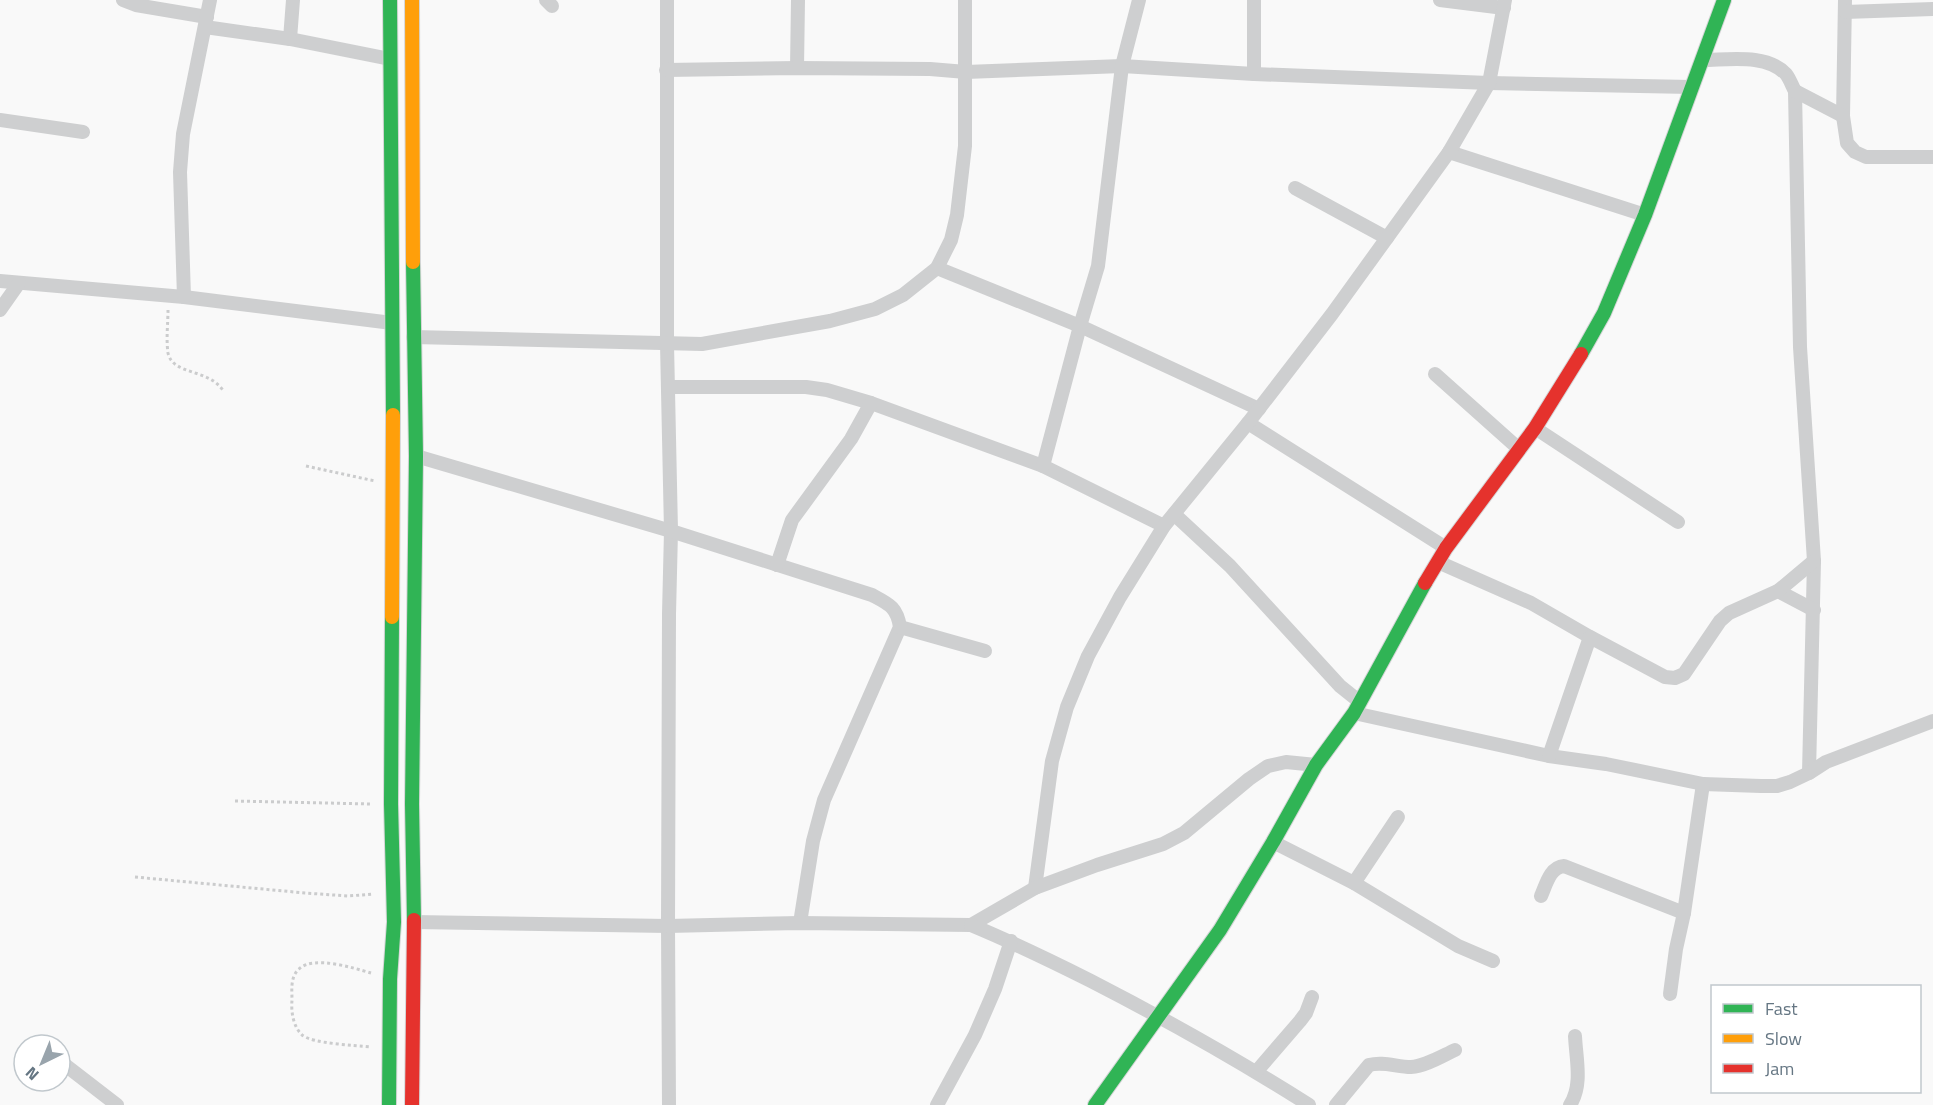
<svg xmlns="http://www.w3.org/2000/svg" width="1933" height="1105" viewBox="0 0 1933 1105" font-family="'Titillium Web',sans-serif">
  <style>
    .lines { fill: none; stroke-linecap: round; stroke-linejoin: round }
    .fast-casing { stroke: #d5d6d7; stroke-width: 16 }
    .slow-casing { stroke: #d5d6d7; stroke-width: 16 }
    .jam-casing { stroke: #d5d6d7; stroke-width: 16 }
    .path { stroke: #cbcccd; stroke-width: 3; stroke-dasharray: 3 3; stroke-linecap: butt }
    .street { stroke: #cecfd0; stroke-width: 14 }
    .fast { stroke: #30b455; stroke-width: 14 }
    .slow { stroke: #ff9f0a; stroke-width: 14 }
    .jam { stroke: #e5322d; stroke-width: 14 }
  </style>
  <rect width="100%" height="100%" fill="#f9f9f9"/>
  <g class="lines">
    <g class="fast-casing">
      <g id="fast">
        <polyline points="390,0 393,415"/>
        <polyline points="413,262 416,456 412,804 414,920"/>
        <polyline points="1581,354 1604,313 1645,215 1724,0"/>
        <polyline points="389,1105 390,979 394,922 391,804 392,617"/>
        <polyline points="1095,1105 1220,930 1273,842 1316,765 1354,713 1425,583"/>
      </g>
    </g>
    <g class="slow-casing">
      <g id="slow">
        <polyline points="412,0 413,262"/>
        <polyline points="392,617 393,415"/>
      </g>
    </g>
    <g class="jam-casing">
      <g id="jam">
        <polyline points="1425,583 1446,548 1535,428 1581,354"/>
        <polyline points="412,1105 414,920"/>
      </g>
    </g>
    <g class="path">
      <path d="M168 310C168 323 166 339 168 353 173 376 210 368 224 392"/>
      <polyline points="306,466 375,481"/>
      <polyline points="235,801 371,804"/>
      <polyline points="135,877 305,893 348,896 374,894"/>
      <path d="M371 973C354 968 313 955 299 969 290 977 292 990 292 1000 291 1012 293 1026 302 1035 313 1044 355 1045 371 1047"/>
    </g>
    <g class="street">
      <polyline points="123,0 136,5 207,17"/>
      <polyline points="293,0 290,39 390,59"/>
      <polyline points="546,0 552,6"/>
      <polyline points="667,0 667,344 671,531 669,614 668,926 669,1105"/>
      <polyline points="1440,0 1504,8"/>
      <polyline points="1845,0 1843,116 1847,143 1855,152 1866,157 1933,157"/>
      <polyline points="1845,12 1933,9"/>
      <polyline points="205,27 290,39"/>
      <path d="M1702 60C1728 60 1766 53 1786 74 1790 79 1792 86 1795 91L1800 347 1814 561 1809 773"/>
      <polyline points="797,68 798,0"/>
      <polyline points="666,70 797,68 930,69 966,72 1122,66 1254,74 1489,83 1691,87"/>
      <polyline points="1254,74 1254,0"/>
      <polyline points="1795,91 1843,116"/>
      <polyline points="0,120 83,132"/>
      <polyline points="1449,152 1645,215"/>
      <polyline points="1295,188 1387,238"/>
      <polyline points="937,268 1080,326 1259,409"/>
      <polyline points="0,281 184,297 392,323"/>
      <polyline points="184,297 180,172 183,134 210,0"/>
      <polyline points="0,310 19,283"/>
      <polyline points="413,337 702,344 830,321 875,309 903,295 937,268 951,240 957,215 965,146 965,0"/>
      <polyline points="1435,374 1519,449"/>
      <polyline points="668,387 806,387 827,390 871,403 1043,466 1164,526"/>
      <polyline points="1248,423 1446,548"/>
      <polyline points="1535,428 1678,522"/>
      <path d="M416 456 671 531 872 595C889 604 897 607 900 627L824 800 813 841 800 923"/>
      <polyline points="1043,466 1080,326 1098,266 1122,66 1139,0"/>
      <polyline points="1174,514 1230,566 1340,686 1360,702"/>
      <polyline points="1438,562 1531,603 1590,637"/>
      <polyline points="777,565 792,520 851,439 871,403"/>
      <polyline points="1778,591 1814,610"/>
      <polyline points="900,627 985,651"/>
      <polyline points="1354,713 1549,756 1606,764 1703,784 1761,786 1777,786 1790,782 1809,773 1826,762 1933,721"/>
      <polyline points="1549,756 1590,637 1665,677 1675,678 1684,674 1720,621 1729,613 1778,591 1814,561"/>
      <polyline points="1273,842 1354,883 1458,946 1493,961"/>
      <polyline points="1354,883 1398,817"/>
      <polyline points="1035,888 1052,761 1067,707 1088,656 1120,597 1164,526 1248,423 1332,314 1449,152 1489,83 1505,0"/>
      <path d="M1541 896C1546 885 1550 867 1564 866L1684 913"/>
      <polyline points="413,922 668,926 800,923 971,925 1035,888 1097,865 1163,844 1184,833 1249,779 1268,766 1286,762 1316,765"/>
      <path d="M971 925C1012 942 1051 961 1091 981 1165 1019 1238 1060 1309 1105"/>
      <polyline points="1670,994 1676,949 1684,913 1703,784"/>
      <polyline points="60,1061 117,1105"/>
      <polyline points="1256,1072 1300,1021 1306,1013 1312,997"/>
      <polyline points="937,1105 975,1035 995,989 1011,941"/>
      <path d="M1336 1105 1369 1065C1383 1061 1397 1067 1411 1067 1426 1066 1442 1056 1455 1050"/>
      <path d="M1570 1105C1583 1085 1576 1059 1575 1036"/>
    </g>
    <use href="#fast" class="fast"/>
    <use href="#slow" class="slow"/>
    <use href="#jam" class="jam"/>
  </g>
  <rect x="1711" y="985" width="210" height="108" fill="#ffffff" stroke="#c1c8cd" stroke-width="1.5"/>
  <rect x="1723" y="1004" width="30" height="9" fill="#30b455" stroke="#c1c8cd" stroke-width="1.5"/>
  <text x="1765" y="1015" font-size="18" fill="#657683">Fast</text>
  <rect x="1723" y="1034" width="30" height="9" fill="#ff9f0a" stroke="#c1c8cd" stroke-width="1.5"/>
  <text x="1765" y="1045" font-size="18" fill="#657683">Slow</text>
  <rect x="1723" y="1064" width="30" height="9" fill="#e5322d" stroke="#c1c8cd" stroke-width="1.5"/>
  <text x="1765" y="1075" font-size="18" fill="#657683">Jam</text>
  <g transform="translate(42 1063) rotate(223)"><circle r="28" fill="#ffffff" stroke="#c1c8cd" stroke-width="1.5"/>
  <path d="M0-4.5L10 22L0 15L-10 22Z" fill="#99a4ac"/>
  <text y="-9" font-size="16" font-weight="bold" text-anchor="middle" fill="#657683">N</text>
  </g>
</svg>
